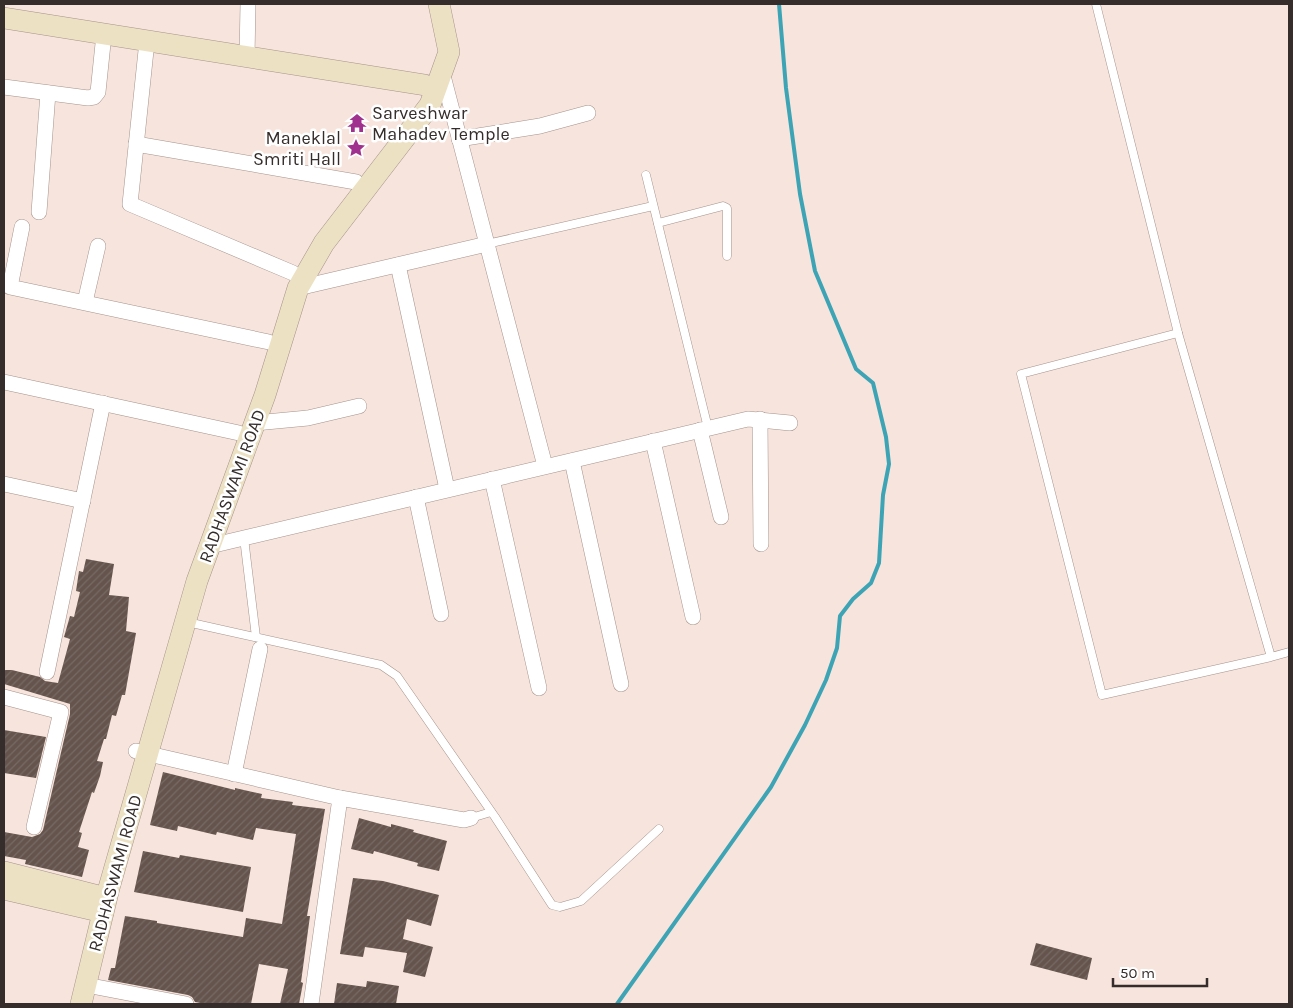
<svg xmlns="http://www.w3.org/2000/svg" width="1293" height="1008" viewBox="0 0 1293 1008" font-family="Karla,sans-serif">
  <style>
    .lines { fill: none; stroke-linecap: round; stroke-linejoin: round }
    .stream { stroke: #3ca4b5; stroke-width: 4 }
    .building { fill: url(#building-hatch) }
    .lane-casing { stroke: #a5938c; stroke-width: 9 }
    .street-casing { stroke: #a5938c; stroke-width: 16 }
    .secondary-casing { stroke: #a5938c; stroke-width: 22 }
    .lane { stroke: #fff; stroke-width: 8 }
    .street { stroke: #fff; stroke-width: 15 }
    .secondary { stroke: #ece1c3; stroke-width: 21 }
    .labels { text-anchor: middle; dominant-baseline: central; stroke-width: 5; stroke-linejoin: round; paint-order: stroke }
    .poi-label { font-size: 18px; fill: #352d2b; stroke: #fff; text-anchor: start }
    .street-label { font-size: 18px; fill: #352d2b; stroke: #fff }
  </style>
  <defs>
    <pattern id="building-hatch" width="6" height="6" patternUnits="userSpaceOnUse" patternTransform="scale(1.25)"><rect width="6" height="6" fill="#64544d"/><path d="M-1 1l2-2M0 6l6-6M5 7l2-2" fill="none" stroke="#776a64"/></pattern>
  </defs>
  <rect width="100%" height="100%" fill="#f7e4dc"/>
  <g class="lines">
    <polyline class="stream" points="617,1004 771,787 805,725 826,680 837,648 840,616 853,599 871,583 879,563 883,495 889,464 886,437 873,383 856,369 815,271 800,194 786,88 779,4"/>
  </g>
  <g class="building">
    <polygon points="86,559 114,564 109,595 129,597 126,631 136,633 125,695 122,695 116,716 112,715 106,739 104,739 97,761 103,762 100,776 94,793 92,792 79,832 82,833 78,847 89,850 82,877 25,864 26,860 4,856 4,832 32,837 40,834 43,830 70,714 70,704 4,684 4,670 12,670 40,677 45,681 58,683 70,639 64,637 70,616 74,617 80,592 76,591 79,571 83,572"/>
    <polygon points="4,730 46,737 36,778 4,773"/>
    <polygon points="163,772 235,790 235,788 262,794 261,798 293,802 292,805 325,809 307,916 310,916 301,982 303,983 299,1004 280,1004 288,969 259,964 251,1004 206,1004 195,1002 192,997 188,995 108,980 111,968 115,968 125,916 157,921 157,923 243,937 246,918 282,924 296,834 256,828 253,840 217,832 216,835 178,826 177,831 150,825"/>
    <polygon points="359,818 391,827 391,824 414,830 413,832 447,841 439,871 417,866 418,863 374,851 373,854 351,849"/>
    <polygon points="143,851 179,858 180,855 251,867 243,912 134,892"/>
    <polygon points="353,878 383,881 439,895 431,926 407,919 403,939 433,947 425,977 403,972 407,953 365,947 363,957 340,954"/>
    <polygon points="1036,943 1092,958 1087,980 1030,965"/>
    <polygon points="367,981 399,986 396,1004 334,1004 337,983 366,987"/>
  </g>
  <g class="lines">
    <g class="lane-casing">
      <g id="lane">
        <polyline points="1096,4 1178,333"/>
        <polyline points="646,175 708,428"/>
        <polyline points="658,223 723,206 727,208 727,256"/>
        <polyline points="487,244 653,206"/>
        <polyline points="244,538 256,637"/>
        <polyline points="187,622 381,665 397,676 495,817 552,905 560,907 581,901 659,829"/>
        <polyline points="1271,657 1178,333 1021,374 1102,695 1271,657 1289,652"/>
        <polyline points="471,818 491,812"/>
      </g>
    </g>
    <g class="street-casing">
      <g id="street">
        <polyline points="147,41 130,204 293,273"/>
        <polyline points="247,57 248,4"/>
        <polyline points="442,72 545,466"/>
        <polyline points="4,87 88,98 94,97 98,92 104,34"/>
        <polyline points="459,139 540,126 588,113"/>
        <polyline points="136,144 356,182"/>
        <polyline points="39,212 48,93"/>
        <polyline points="22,227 10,287 269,342"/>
        <polyline points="398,265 447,489"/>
        <polyline points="298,288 487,244"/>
        <polyline points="85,302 98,246"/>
        <polyline points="4,382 239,433"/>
        <polyline points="760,419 761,544"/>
        <polyline points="255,423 308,418 359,406"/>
        <polyline points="700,430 721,517"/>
        <polyline points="653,441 693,617"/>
        <polyline points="572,461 621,684"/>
        <polyline points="492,479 539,688"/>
        <polyline points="4,484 83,501"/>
        <polyline points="416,497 441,614"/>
        <polyline points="210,546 748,419 790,423"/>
        <polyline points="47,672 103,403"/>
        <polyline points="4,697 61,712 34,827"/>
        <polyline points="136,751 340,798 311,1004"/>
        <polyline points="234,774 260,649"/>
        <polyline points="340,798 464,820 471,818"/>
        <polyline points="86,985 186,1004"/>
      </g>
    </g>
    <g class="secondary-casing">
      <g id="secondary">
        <polyline points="4,18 425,85"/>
        <polyline points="4,872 106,898"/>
        <polyline points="4,889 103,912"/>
        <polyline points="81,1004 109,888 197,581 265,395 298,288 324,243 430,105 449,52 439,4"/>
      </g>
    </g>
    <use href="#lane" class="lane"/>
    <use href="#street" class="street"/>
    <use href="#secondary" class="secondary"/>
  </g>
  <defs>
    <g id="temple-bare" transform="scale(1.5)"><path d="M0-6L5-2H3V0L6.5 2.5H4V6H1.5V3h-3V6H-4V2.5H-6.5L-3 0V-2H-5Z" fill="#a0318e" stroke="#fff" stroke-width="2.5" paint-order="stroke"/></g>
    <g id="sight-bare" transform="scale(1.5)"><path d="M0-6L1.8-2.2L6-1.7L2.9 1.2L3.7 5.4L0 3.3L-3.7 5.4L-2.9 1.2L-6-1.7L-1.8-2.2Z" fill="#a0318e" stroke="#fff" stroke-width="2.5" paint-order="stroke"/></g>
  </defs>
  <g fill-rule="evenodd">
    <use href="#temple-bare" x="357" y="123"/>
    <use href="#sight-bare" x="356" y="148"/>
  </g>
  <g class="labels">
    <g class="poi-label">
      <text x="372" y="113">Sarveshwar<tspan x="372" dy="21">Mahadev Temple</tspan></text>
      <text x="341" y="138" text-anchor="end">Maneklal<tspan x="341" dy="21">Smriti Hall</tspan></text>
    </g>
    <g class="street-label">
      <text transform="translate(232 486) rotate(-70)">RADHASWAMI ROAD</text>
      <text transform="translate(115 873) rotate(-75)">RADHASWAMI ROAD</text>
    </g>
  </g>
  <rect width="1293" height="1008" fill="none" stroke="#352d2b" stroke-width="10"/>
  <path d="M1113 978v8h94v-8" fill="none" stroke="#352d2b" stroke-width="2.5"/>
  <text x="1120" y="978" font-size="15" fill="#352d2b" stroke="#ffffff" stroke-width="4" paint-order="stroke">50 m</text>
</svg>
